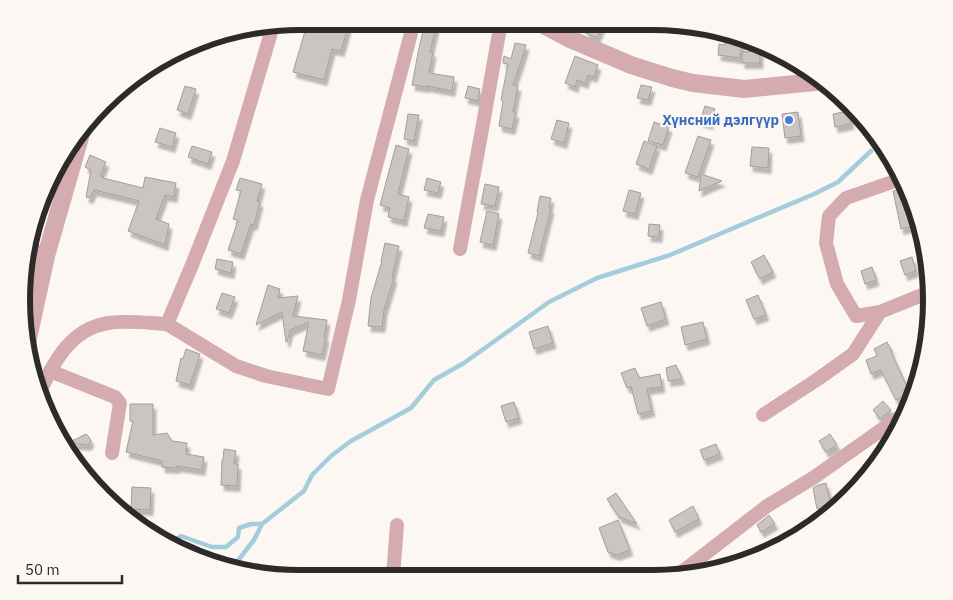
<svg xmlns="http://www.w3.org/2000/svg" width="953" height="600" viewBox="0 0 953 600" font-family="'IBM Plex Sans',sans-serif">
  <style>
    .lines { fill: none; stroke-linecap: round; stroke-linejoin: round }
    .stream { stroke: #a3cddb; stroke-width: 4.5 }
    .building { fill: #cac5c2; stroke: #a39e9b; filter: url(#shadow) }
    .minor { stroke: #d4abae; stroke-width: 14 }
    .tertiary { stroke: #d4abae; stroke-width: 18 }
    .shop-dot { fill: #3f7fe0; stroke: #fdf7f4; stroke-width: 2 }
    .labels { text-anchor: middle; dominant-baseline: central; stroke-width: 4.5; stroke-linejoin: round; paint-order: stroke }
    .shop-label { font-size: 14px; font-weight: bold; fill: #366cbe; stroke: #fdf7f4; text-anchor: end }
    .rim { fill: none; stroke: #2d2b29; stroke-width: 6 }
  </style>
  <defs>
    <filter id="shadow"><feDropShadow dx="3" dy="5.5" stdDeviation="1" flood-color="#0004"/></filter>
  </defs>
  <rect width="100%" height="100%" fill="#fdf7f4"/>
  <g class="lines">
    <g class="stream">
      <polyline points="169,544 181,536 212,547 226,547 238,537 239,528 251,524 262,524"/>
      <polyline points="232,568 254,540 262,524 304,491 312,475 331,456 351,441 411,408 434,380 464,363 549,302 597,278 670,255 814,194 838,182 871,151"/>
    </g>
  </g>
  <g class="building">
    <polygon points="308,21 341,22 340,25 348,27 341,51 332,49 324,80 293,72"/>
    <polygon points="425,22 437,22 430,52 433,52 429,73 454,77 452,91 427,86 427,87 412,85 418,53"/>
    <polygon points="590,23 603,23 597,38 585,33"/>
    <polygon points="725,40 742,42 740,58 718,55 719,44 725,45"/>
    <polygon points="515,43 526,45 522,59 513,85 518,86 513,112 516,113 512,129 499,126 503,101 501,100 508,64 503,63 504,56 511,59"/>
    <polygon points="760,51 760,63 742,63 742,52"/>
    <polygon points="575,56 598,65 594,77 588,75 585,83 577,80 575,87 565,83"/>
    <polygon points="641,85 652,87 648,100 637,98"/>
    <polygon points="185,86 196,89 188,114 177,110"/>
    <polygon points="468,86 480,89 478,101 465,98"/>
    <polygon points="705,106 715,109 710,124 700,121"/>
    <polygon points="849,111 851,124 835,127 833,114"/>
    <polygon points="798,112 801,136 785,138 782,114"/>
    <polygon points="408,114 419,115 414,141 404,139"/>
    <polygon points="557,120 569,123 564,143 551,139"/>
    <polygon points="654,122 669,127 663,145 648,141"/>
    <polygon points="160,128 176,133 172,147 155,142"/>
    <polygon points="698,136 711,140 698,177 685,173"/>
    <polygon points="644,141 657,146 649,169 636,164"/>
    <polygon points="396,145 409,149 398,194 409,197 404,221 388,217 390,208 380,205"/>
    <polygon points="192,146 212,152 208,164 188,157"/>
    <polygon points="752,147 769,148 768,168 750,166"/>
    <polygon points="90,155 106,162 100,176 104,177 103,178 143,188 145,177 176,183 174,197 165,195 156,219 169,224 165,245 128,231 139,201 94,190 90,198 86,197 91,170 85,167"/>
    <polygon points="701,174 722,181 699,191"/>
    <polygon points="240,178 262,184 257,201 260,202 254,225 251,224 241,254 228,250 238,220 233,219 241,191 236,190"/>
    <polygon points="427,178 441,182 438,193 424,190"/>
    <polygon points="485,184 499,187 495,206 481,204"/>
    <polygon points="629,190 641,193 635,214 623,211"/>
    <polygon points="897,190 908,211 910,211 913,226 901,229 893,191"/>
    <polygon points="540,196 551,198 549,208 551,208 539,256 528,253 538,213 537,212"/>
    <polygon points="487,211 499,214 493,245 480,242"/>
    <polygon points="428,214 444,217 441,231 424,228"/>
    <polygon points="649,224 660,225 659,237 648,236"/>
    <polygon points="385,243 399,246 392,277 394,278 384,310 382,327 368,326 371,298 382,261 381,261"/>
    <polygon points="764,255 773,272 760,279 751,262"/>
    <polygon points="912,257 916,271 905,275 900,261"/>
    <polygon points="217,259 233,262 231,273 215,269"/>
    <polygon points="872,267 876,280 865,284 861,271"/>
    <polygon points="268,285 280,289 278,298 298,296 293,316 327,320 324,337 326,337 322,355 303,351 309,322 290,330 287,342 286,342 282,312 256,325"/>
    <polygon points="222,293 235,297 229,313 216,309"/>
    <polygon points="758,295 766,315 754,319 746,300"/>
    <polygon points="661,302 666,319 647,326 641,308"/>
    <polygon points="703,322 707,339 685,345 681,327"/>
    <polygon points="548,326 553,343 534,349 529,332"/>
    <polygon points="887,342 892,351 891,352 910,393 896,400 881,370 871,374 866,360 877,356 874,349"/>
    <polygon points="186,349 200,354 190,385 176,381 181,358 183,359"/>
    <polygon points="676,365 682,379 668,381 666,368"/>
    <polygon points="635,368 639,378 660,374 662,387 647,389 652,411 638,414 631,386 627,388 621,373"/>
    <polygon points="883,401 891,410 880,419 873,410"/>
    <polygon points="514,402 519,418 506,422 501,406"/>
    <polygon points="130,404 153,404 153,435 167,433 172,441 187,443 186,454 204,457 202,470 177,466 177,468 162,467 162,461 126,452 133,421 130,421"/>
    <polygon points="86,434 89,437 91,441 88,445 68,443"/>
    <polygon points="830,434 837,445 826,452 819,441"/>
    <polygon points="716,444 720,454 704,460 700,450"/>
    <polygon points="224,449 236,451 234,464 238,464 237,486 221,485 222,460 223,460"/>
    <polygon points="826,483 831,506 817,509 813,488 818,485"/>
    <polygon points="132,487 151,488 150,510 131,509"/>
    <polygon points="616,493 637,524 619,517 607,499"/>
    <polygon points="693,506 699,519 675,532 669,520"/>
    <polygon points="769,515 775,524 761,532 757,525"/>
    <polygon points="618,520 630,550 617,555 608,552 599,528"/>
  </g>
  <g class="lines">
    <g class="minor">
      <polyline points="273,26 233,161 192,265 167,324 236,366 266,376 328,389 349,300 367,200 414,22"/>
      <polyline points="901,179 846,198 829,216 826,243 837,284 856,316 880,312 927,293"/>
      <polyline points="30,248 46,256"/>
      <polyline points="460,249 483,124 501,22"/>
      <polyline points="21,299 36,305"/>
      <polyline points="50,371 115,397 120,403 112,453"/>
      <path d="M40 392C54 361 71 329 108 323 127 320 147 323 167 324"/>
      <polyline points="763,415 818,379 853,354 880,312"/>
      <polyline points="393,577 397,525"/>
      <polyline points="674,578 767,506 813,478 901,416"/>
    </g>
    <g class="tertiary">
      <polyline points="540,23 570,39 631,65 672,78 693,83 744,89 825,81"/>
      <polyline points="27,343 46,256 83,127"/>
    </g>
  </g>
  <circle class="shop-dot" cx="789" cy="120" r="5"/>
  <g class="labels">
    <g class="shop-label">
      <text x="779" y="120">Хүнсний дэлгүүр</text>
    </g>
  </g>
  <path d="M0 0H953V600H0ZM300 30H653A270 270 0 0 1 923 300V300A270 270 0 0 1 653 570H300A270 270 0 0 1 30 300V300A270 270 0 0 1 300 30Z" fill="#fdf7f4" fill-rule="evenodd"/>
  <path class="rim" d="M300 30H653A270 270 0 0 1 923 300V300A270 270 0 0 1 653 570H300A270 270 0 0 1 30 300V300A270 270 0 0 1 300 30Z"/>
  <path d="M18 575v8h104v-8" fill="none" stroke="#2d2b29" stroke-width="2.5"/>
  <text x="25" y="575" font-size="15" fill="#2d2b29" stroke="#fdf7f4" stroke-width="4" paint-order="stroke">50 m</text>
</svg>
